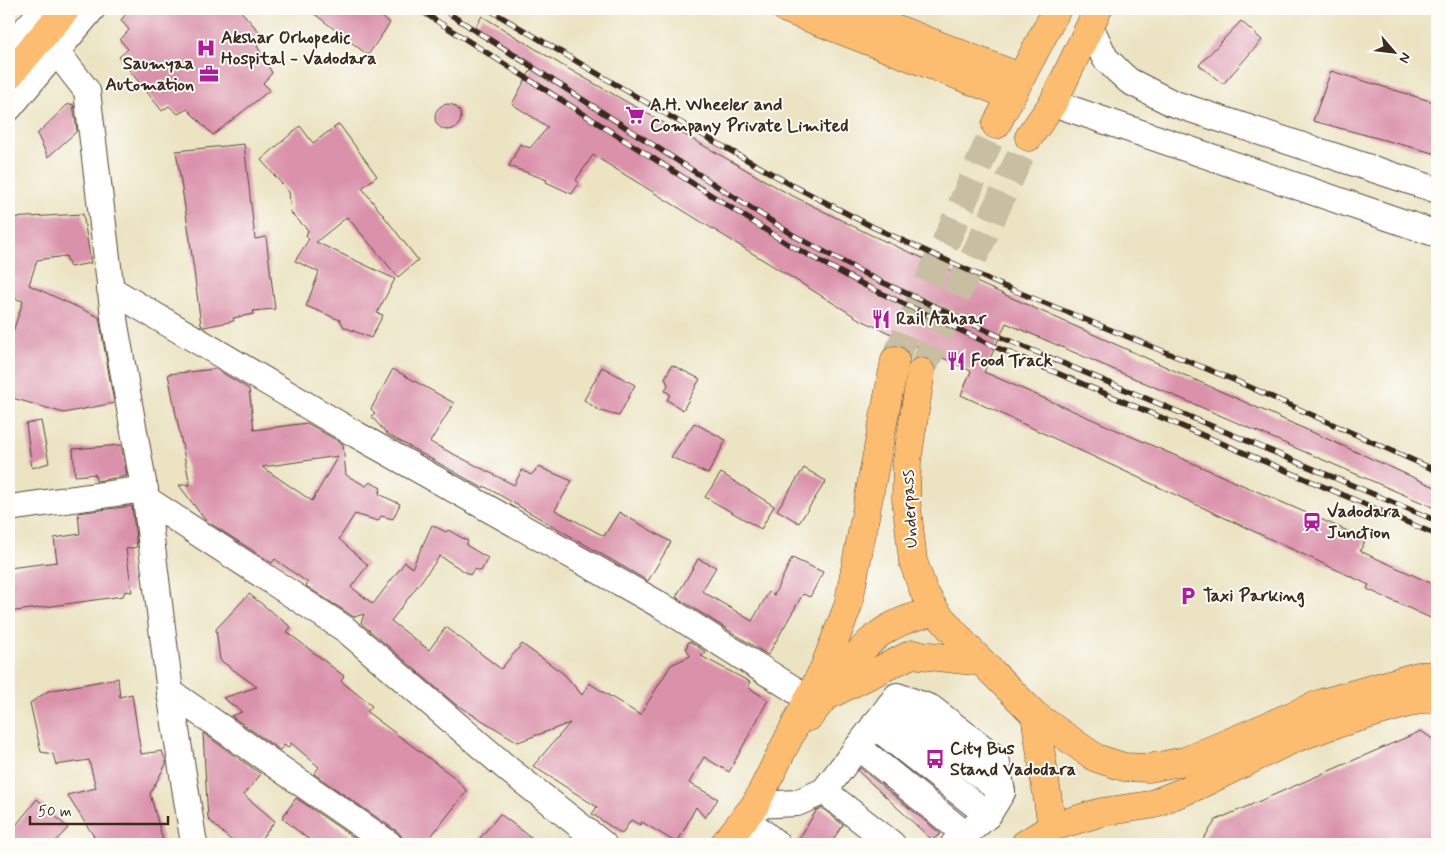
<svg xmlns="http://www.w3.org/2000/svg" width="1446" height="853" viewBox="0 0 1446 853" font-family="Mynerve,sans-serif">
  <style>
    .building { fill: #da92ab; fill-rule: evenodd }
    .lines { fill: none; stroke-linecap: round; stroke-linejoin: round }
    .major-tunnel { stroke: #c8bea1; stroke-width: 28; stroke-dasharray: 28 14; stroke-linecap: butt }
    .minor-casing { stroke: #554637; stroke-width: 28 }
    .major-casing { stroke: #554637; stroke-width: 29 }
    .minor { stroke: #fff; stroke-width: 26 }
    .major { stroke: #fcbd6f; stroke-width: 28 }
    .rail-casing { stroke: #3b2a1e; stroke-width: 5.5 }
    .rail { stroke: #fdfcf7; stroke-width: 4; stroke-dasharray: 11; stroke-linecap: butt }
    .labels { text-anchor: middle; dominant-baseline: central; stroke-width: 4; stroke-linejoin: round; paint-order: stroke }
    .poi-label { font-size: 18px; font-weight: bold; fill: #3b2a1e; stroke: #fdfcf7; text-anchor: start }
    .street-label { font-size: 18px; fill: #3b2a1e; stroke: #fdfcf7 }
  </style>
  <rect width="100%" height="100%" fill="#fdfcf7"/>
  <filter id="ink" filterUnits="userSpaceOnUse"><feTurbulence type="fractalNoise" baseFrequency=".02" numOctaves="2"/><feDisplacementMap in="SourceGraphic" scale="10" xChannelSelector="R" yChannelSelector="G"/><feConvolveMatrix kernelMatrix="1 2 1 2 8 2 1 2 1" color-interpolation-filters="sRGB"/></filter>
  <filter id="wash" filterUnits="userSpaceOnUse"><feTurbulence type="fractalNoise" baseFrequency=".0096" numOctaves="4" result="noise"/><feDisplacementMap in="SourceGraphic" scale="20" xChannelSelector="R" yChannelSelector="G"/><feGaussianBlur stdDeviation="1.12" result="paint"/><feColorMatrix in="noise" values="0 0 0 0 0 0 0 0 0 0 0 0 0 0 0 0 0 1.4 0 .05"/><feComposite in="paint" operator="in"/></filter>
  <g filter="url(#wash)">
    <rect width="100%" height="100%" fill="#ebe3c2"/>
    <g id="blocks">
      <g class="building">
        <polygon points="130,9 239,9 262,35 257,46 272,73 263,83 270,90 213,135 187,109 178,114 169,106 162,111 119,57 128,49 120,40 129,30 121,20"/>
        <polygon points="308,9 371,9 390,23 368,55"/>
        <polygon points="482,16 560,64 787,193 871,235 1437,488 1437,509 1006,323 984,372 1366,539 1360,551 1437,586 1437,621 1367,589 1369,585 961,395 971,371 859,319 593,155 576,180 579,183 572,194 546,182 547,180 509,166 520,144 530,148 548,127 512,104 534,64 475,28"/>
        <polygon points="1241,21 1262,40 1223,84 1199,65"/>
        <polygon points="1331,71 1437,103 1437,154 1313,121"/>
        <circle cx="448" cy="117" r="13"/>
        <polygon points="73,104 77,131 48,157 37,134 67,105"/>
        <polygon points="339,124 377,176 362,188 418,260 398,277 347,217 316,242 395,279 377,313 383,315 371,338 344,327 340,320 306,306 319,272 295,261 309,239 306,236 308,230 291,213 289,192 261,160 300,126 313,143"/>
        <polygon points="244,144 255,239 266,237 275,309 253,311 254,314 233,318 234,321 204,327 201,325 189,233 176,151"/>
        <polygon points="83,214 91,263 70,267 66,256 37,260 29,285 99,317 114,403 64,413 9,397 9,344 23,301 9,297 9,218"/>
        <polygon points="672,365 700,379 683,410 667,400 670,394 665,391 668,385 665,378"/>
        <polygon points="602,367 635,385 619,416 600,411 584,400"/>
        <path d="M216 369 249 389 254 430 307 423 343 444 346 475 366 486 370 482 381 488 379 494 400 504 393 519 381 516 378 521 355 514 339 539 368 565 351 587 373 604 405 562 412 568 432 525 446 532 448 530 468 541 466 545 488 558 481 571 474 569 470 575 440 556 391 621 429 650 446 627 501 669 522 644 564 674 582 695 589 683 640 715 671 665 690 656 686 648 689 641 706 652 701 656 750 682 748 687 768 700 729 772 704 757 689 783 718 799 705 818 696 807 677 843 642 822 640 825 631 820 622 834 592 814 597 807 533 766 570 723 518 742 455 704 361 623 364 614 354 617 306 586 308 583 275 559 272 563 205 520 179 485H190L168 374ZM338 456 312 501 262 467Z"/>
        <polygon points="393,369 454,403 430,442 514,485 522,470 531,475 539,467 572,481 555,510 604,536 619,512 671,542 648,581 484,486 483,488 387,434 371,416 375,413 371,409"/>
        <polygon points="41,421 49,463 32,468 26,424"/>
        <polygon points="694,423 726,440 708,474 671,457"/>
        <polygon points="121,445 127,476 96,481 95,474 75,476 73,449"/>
        <polygon points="804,468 826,481 799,523 777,510"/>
        <polygon points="721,473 774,506 761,529 705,497"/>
        <polygon points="132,506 137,547 126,549 132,592 125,591 123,596 9,612 9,568 57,562 54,538 80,534 78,513"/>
        <polygon points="792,558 823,572 810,597 803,594 768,655 676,597 698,559 716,567 702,591 752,621 769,592 774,595"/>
        <polygon points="249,594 291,627 287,632 344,676 341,681 372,706 367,712 454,777 467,791 425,844 404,844 402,837 398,832 314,774 319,767 291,743 288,748 284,745 280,750 231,716 242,712 223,698 257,687 220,660 216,629"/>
        <polygon points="118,678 120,697 132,694 141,754 162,751 166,761 166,764 150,794 164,844 99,844 67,795 96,788 89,760 56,765 53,754 41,752 30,703 48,691"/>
        <polygon points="1421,731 1437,742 1437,844 1200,844 1216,820"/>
        <polygon points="203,733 261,774 244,795 275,821 257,844 235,844 208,819"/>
        <polygon points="860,768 941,834 932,840 858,771"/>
        <polygon points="296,798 363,844 314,844 282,818"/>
        <polygon points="37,799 68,828 53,844 9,844 9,834"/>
        <polygon points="822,808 843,825 830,844 796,844 816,811"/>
        <polygon points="500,814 540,844 475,844"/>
      </g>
    </g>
  </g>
  <g filter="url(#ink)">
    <use href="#blocks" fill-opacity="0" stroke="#554637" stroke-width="1"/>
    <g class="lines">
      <g class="major-tunnel">
        <polyline points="895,360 996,125"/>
        <polyline points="921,372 1029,137"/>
      </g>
      <g class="minor-casing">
        <g id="minor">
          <polyline points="1090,26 1105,58 1118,71 1129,81 1172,103 1437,190"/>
          <polyline points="9,48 44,9"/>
          <polyline points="56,51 87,91 115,325 146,499 170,692 194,844"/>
          <polyline points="1053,103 1437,234"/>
          <polyline points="9,108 92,9"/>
          <polyline points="110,289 357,435 662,606 809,699"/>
          <polyline points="146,499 345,629 509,770 603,844"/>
          <polyline points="9,508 145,489"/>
          <polyline points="170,692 389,844"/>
          <polyline points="889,706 1002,792"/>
          <polyline points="874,725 988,815"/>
          <polyline points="858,747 966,835"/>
          <polyline points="824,791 892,844"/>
          <polyline points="755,805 797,803 824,791 897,696 931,708 996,758 1002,792 988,815 954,844"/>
          <polyline points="745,818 777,844"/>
        </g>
      </g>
      <g class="major-casing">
        <g id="major">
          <polyline points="786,9 1011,96"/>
          <polyline points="846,9 1020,77"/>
          <polyline points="9,75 66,9"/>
          <polyline points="996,125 1057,9"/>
          <polyline points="1029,137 1053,103 1098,9"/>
          <polyline points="921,372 907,461 906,499 913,561 924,592 936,612 966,646 1035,715 1052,827"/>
          <path d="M828 693C860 649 879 621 936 612"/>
          <polyline points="1035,715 1096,758 1124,767 1149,768 1185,761 1322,703 1418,676 1437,675"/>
          <polyline points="809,717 825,697 912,654 982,662"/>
          <polyline points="724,844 755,805 824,668 848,606 895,360"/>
          <polyline points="1025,844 1052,827 1102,812 1150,805 1197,786 1293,739 1329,726 1422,699 1437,699"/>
        </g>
      </g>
      <use href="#minor" class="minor"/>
      <use href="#major" class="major"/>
      <g class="rail-casing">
        <g id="rail">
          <polyline points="418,9 788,244 866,286 998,348 1437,535"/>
          <polyline points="442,9 793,235 871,277 1003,338 1437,521"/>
          <polyline points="488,9 676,120 790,184 873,227 1003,286 1234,380 1437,471"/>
        </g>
      </g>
      <use href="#rail" class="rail"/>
    </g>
  </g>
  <defs>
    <g id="hospital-bare" transform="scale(1.5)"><path d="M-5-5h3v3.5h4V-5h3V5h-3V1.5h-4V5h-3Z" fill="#b5179e" stroke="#fdfcf7" stroke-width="2.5" paint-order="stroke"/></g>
    <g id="office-bare" transform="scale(1.5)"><path d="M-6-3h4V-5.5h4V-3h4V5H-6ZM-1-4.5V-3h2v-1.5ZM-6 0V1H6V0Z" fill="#b5179e" stroke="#fdfcf7" stroke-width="2.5" paint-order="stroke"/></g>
    <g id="supermarket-bare" transform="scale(1.5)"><path d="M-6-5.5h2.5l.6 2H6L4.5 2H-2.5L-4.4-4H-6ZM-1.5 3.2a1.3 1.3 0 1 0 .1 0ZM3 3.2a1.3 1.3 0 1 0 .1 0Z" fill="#b5179e" stroke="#fdfcf7" stroke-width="2.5" paint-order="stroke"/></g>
    <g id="restaurant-bare" transform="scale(1.5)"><path d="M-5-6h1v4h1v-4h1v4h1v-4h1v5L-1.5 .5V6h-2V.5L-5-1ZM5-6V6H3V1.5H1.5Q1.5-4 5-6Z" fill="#b5179e" stroke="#fdfcf7" stroke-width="2.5" paint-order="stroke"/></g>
    <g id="station-bare" transform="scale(1.5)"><path d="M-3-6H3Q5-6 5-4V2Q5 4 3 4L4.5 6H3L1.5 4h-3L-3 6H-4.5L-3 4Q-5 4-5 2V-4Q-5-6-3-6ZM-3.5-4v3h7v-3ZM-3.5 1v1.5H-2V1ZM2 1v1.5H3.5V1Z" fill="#b5179e" stroke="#fdfcf7" stroke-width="2.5" paint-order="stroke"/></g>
    <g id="parking-bare" transform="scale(1.5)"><path d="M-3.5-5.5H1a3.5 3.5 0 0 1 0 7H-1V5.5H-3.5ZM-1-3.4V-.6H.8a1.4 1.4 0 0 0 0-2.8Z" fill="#b5179e" stroke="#fdfcf7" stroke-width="2.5" paint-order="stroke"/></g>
    <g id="bus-bare" transform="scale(1.5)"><path d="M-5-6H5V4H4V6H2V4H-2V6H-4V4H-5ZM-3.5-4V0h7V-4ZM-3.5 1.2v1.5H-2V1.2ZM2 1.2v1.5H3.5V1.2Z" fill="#b5179e" stroke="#fdfcf7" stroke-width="2.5" paint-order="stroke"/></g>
  </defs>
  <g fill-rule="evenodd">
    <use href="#hospital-bare" x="206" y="48"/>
    <use href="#office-bare" x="209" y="74"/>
    <use href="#supermarket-bare" x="635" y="115"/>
    <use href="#restaurant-bare" x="881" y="319"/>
    <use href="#restaurant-bare" x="956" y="361"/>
    <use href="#station-bare" x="1312" y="522"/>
    <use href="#parking-bare" x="1188" y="596"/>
    <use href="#bus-bare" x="935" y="759"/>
  </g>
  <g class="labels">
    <g class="poi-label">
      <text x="221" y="38">Akshar Orhopedic<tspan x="221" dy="21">Hospital - Vadodara</tspan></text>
      <text x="194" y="64" text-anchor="end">Saumyaa<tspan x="194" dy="21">Automation</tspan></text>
      <text x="650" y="105">A.H. Wheeler and<tspan x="650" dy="21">Company Private Limited</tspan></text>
      <text x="896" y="319">Rail Aahaar</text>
      <text x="971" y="361">Food Track</text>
      <text x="1327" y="512">Vadodara<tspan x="1327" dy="21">Junction</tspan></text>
      <text x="1203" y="596">Taxi Parking</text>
      <text x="950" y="749">City Bus<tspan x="950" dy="21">Stand Vadodara</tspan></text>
    </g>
    <g class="street-label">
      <text transform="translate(910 509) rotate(-93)">Underpass</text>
    </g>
  </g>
  <rect width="1446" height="853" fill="none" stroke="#fdfcf7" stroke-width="30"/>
  <g transform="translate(1394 52) rotate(118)" stroke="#fdfcf7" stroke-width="4" paint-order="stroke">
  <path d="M0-4L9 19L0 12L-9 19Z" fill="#3b2a1e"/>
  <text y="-8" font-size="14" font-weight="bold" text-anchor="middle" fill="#3b2a1e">N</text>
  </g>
  <path d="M30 816v8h138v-8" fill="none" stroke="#3b2a1e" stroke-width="2.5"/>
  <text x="38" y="816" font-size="15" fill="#3b2a1e" stroke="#fdfcf7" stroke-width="4" paint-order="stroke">50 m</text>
</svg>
